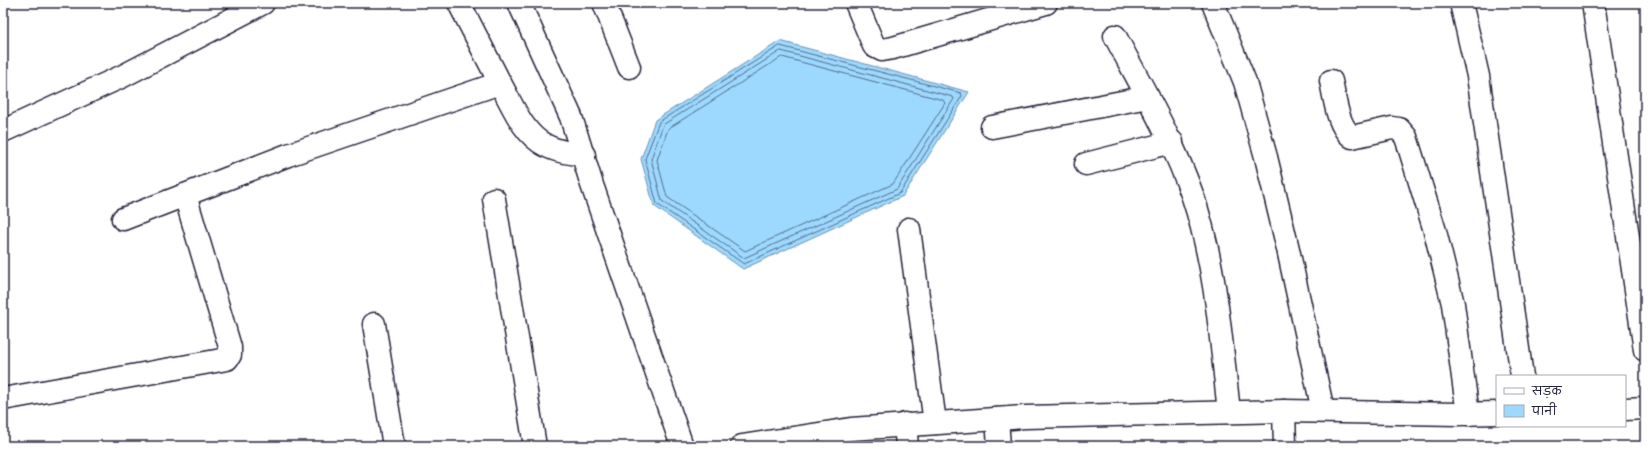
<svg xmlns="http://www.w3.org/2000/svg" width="1648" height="449" viewBox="0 0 1648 449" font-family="'Patrick Hand','Playpen Sans Deva',sans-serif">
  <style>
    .water { fill: #9dd9fe; stroke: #6c90b0 }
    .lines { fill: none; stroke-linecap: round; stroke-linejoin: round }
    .shore { stroke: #536b89; stroke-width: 1 }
    .minor-casing { stroke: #22223b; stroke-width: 25 }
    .tertiary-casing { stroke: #22223b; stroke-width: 25 }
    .minor { stroke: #fff; stroke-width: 22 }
    .tertiary { stroke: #fff; stroke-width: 22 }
  </style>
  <rect width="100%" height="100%" fill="#fff"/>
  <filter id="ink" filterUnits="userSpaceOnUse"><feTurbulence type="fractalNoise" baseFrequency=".025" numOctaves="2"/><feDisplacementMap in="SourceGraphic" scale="8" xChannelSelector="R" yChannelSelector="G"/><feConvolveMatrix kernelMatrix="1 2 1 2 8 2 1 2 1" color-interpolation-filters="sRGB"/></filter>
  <g filter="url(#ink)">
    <polygon class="water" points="780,41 969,92 903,196 743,269 654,206 641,159 655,120"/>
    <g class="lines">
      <g class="shore">
        <polygon points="780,46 961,93 962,96 900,193 744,264 657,204 645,159 659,122"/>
        <polygon points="781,51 953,97 954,99 897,189 744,258 662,201 651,159 663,125"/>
        <polygon points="782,57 943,100 945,103 893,184 745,251 667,197 657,160 668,129"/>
      </g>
      <g class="minor-casing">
        <g id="minor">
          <polyline points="459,3 500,83"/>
          <polyline points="519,3 571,117 592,185 682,446"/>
          <polyline points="604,3 629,67"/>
          <polyline points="856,3 874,46 882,50 893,48 1046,3"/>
          <polyline points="1213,3 1245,82 1266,157 1288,249 1323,411"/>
          <polyline points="1461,3 1478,76 1522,376"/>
          <polyline points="1593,3 1645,350"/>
          <path d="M1115 36C1143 89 1173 140 1193 197 1216 266 1221 340 1229 412"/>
          <path d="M1331 81C1335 99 1337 125 1352 137L1392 128 1399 129 1406 137 1435 231 1453 304 1468 414"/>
          <polyline points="992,127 1148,97"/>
          <polyline points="3,131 123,76 263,3"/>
          <polyline points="1086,164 1172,142"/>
          <polyline points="494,199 535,446"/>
          <path d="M123 219 288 155 500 83C512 104 523 134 545 145 557 152 571 153 584 155"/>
          <polyline points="909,229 935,423"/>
          <polyline points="374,324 394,446"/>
          <polyline points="3,399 227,359 230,355 230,347 185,195"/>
          <polyline points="1284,411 1285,446"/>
          <polyline points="997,419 999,446"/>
          <polyline points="905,424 907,446"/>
        </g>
      </g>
      <g class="tertiary-casing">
        <g id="tertiary">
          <polyline points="1625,409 1645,408"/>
          <polyline points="742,446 851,429 1025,417 1284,411 1458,414 1497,413"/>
        </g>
      </g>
      <use href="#minor" class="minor"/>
      <use href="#tertiary" class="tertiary"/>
    </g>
  </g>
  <rect width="1648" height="449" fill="none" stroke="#fff" stroke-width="16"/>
  <rect x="8" y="8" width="1632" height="433" fill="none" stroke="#22223b" stroke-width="1.5" filter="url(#ink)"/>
  <rect x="1496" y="375" width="130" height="52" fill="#ffffff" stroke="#a7a7b1"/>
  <rect x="1504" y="388" width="20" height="6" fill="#ffffff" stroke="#a7a7b1"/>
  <text x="1532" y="395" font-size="12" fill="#22223b">सड़क</text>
  <rect x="1504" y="405" width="20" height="12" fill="#9dd9fe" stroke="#a7a7b1"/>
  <text x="1532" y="415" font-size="12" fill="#22223b">पानी</text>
</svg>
